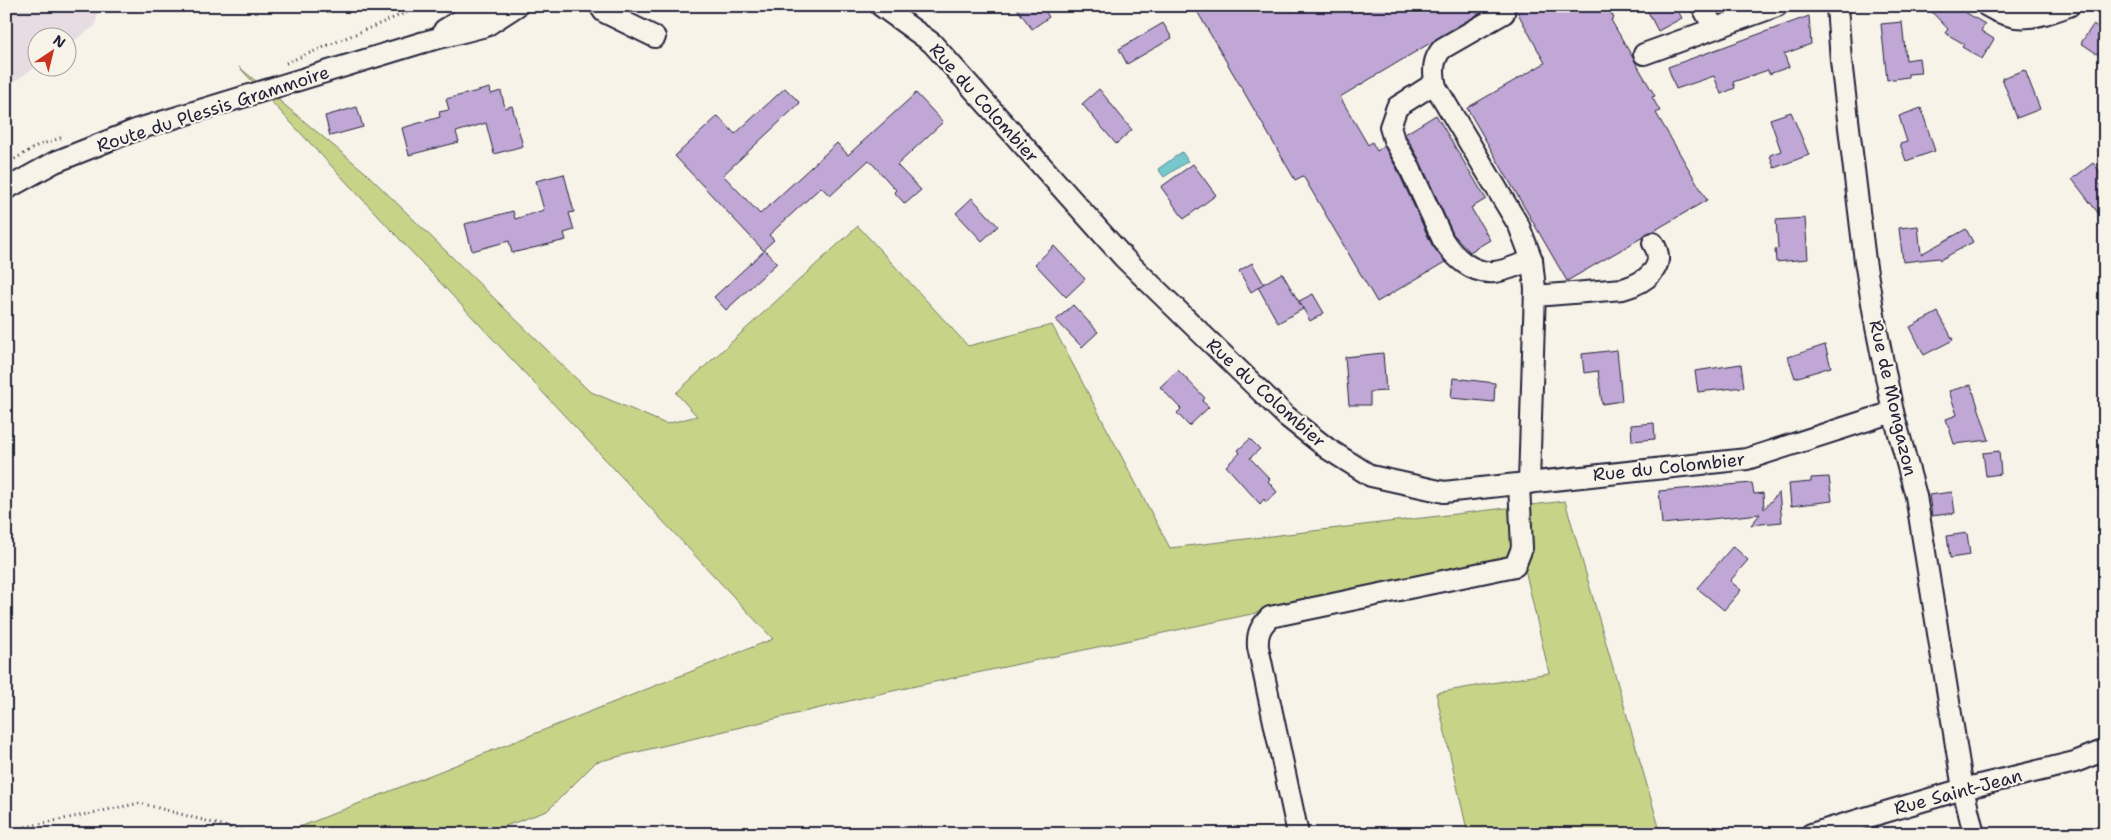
<svg xmlns="http://www.w3.org/2000/svg" width="2111" height="840" viewBox="0 0 2111 840" font-family="'Shantell Sans',sans-serif">
  <style>
    .built { fill: #e6dce2 }
    .green { fill: #c7d488; stroke: #747b62 }
    .water { fill: #76c8cd; stroke: #548693 }
    .building { fill: #c0a7d5; stroke: #22223b }
    .lines { fill: none; stroke-linecap: round; stroke-linejoin: round }
    .minor-casing { stroke: #22223b; stroke-width: 24 }
    .path { stroke: #22223b; stroke-width: 3; stroke-dasharray: 1 4; stroke-linecap: butt }
    .minor { stroke: #f7f3e8; stroke-width: 20 }
    .labels { text-anchor: middle; dominant-baseline: central; stroke-width: 4.5; stroke-linejoin: round; paint-order: stroke }
    .street-label { font-size: 18px; fill: #22223b; stroke: #f7f3e8 }
  </style>
  <rect width="100%" height="100%" fill="#f7f3e8"/>
  <filter id="ink" filterUnits="userSpaceOnUse"><feTurbulence type="fractalNoise" baseFrequency=".02" numOctaves="2"/><feDisplacementMap in="SourceGraphic" scale="10" xChannelSelector="R" yChannelSelector="G"/><feConvolveMatrix kernelMatrix="1 2 1 2 8 2 1 2 1" color-interpolation-filters="sRGB"/></filter>
  <g filter="url(#ink)">
    <polygon class="built" points="6,6 99,6 95,26 68,45 68,38 38,38 37,66 6,87"/>
    <polygon class="green" points="239,67 365,172 589,391 666,424 697,416 676,393 858,226 968,346 1052,325 1170,548 1565,501 1661,834 1468,834 1436,693 1549,673 1522,556 874,695 596,762 547,811 483,834 282,834 773,639"/>
    <polygon class="water" points="1182,152 1188,161 1164,177 1158,169"/>
    <g class="building">
      <polygon points="1015,6 1042,6 1049,17 1032,29"/>
      <polygon points="1194,6 1287,6 1291,12 1302,6 1492,6 1340,97 1368,145 1372,142 1377,151 1384,146 1397,169 1432,245 1445,262 1377,302 1303,176 1295,180"/>
      <polygon points="1514,6 1607,6 1614,18 1611,20 1655,96 1652,97 1660,111 1656,113 1707,200 1567,281 1467,108 1545,63"/>
      <polygon points="1645,6 1675,6 1682,18 1658,31"/>
      <polygon points="1926,6 1955,6 1985,24 1981,31 1994,39 1982,59 1962,47 1964,44 1945,33 1948,29"/>
      <polygon points="1809,16 1811,44 1784,54 1789,67 1769,74 1768,70 1733,82 1735,88 1721,94 1714,76 1676,89 1668,67"/>
      <polygon points="1902,22 1906,60 1919,58 1921,73 1908,74 1908,77 1887,80 1881,24"/>
      <polygon points="1163,23 1172,38 1127,64 1119,49"/>
      <polygon points="2093,25 2105,32 2105,59 2081,43"/>
      <polygon points="2025,70 2040,109 2017,118 2002,78"/>
      <polygon points="490,88 491,94 501,91 505,108 512,106 523,146 494,154 486,123 456,132 459,142 409,155 402,128 440,117 439,112 449,110 446,99"/>
      <polygon points="785,88 800,103 723,175 760,214 837,143 848,155 916,93 943,122 897,165 921,190 905,204 894,192 896,190 869,160 830,196 821,187 769,235 774,240 763,250 675,156 718,116 735,134"/>
      <polygon points="1099,89 1132,130 1116,144 1082,104"/>
      <polygon points="357,107 363,127 330,136 325,116"/>
      <polygon points="1921,108 1935,151 1906,161 1900,144 1907,142 1899,116"/>
      <polygon points="1791,112 1809,155 1774,168 1770,155 1781,151 1770,119"/>
      <polygon points="1436,115 1486,199 1471,208 1490,240 1470,252 1453,234 1419,159 1405,134"/>
      <polygon points="2093,163 2104,177 2098,182 2105,191 2105,222 2072,179"/>
      <polygon points="1193,164 1216,195 1184,219 1161,187"/>
      <polygon points="564,174 574,212 569,213 574,230 564,233 566,240 512,253 509,241 472,251 465,224 513,211 515,219 544,210 536,181"/>
      <polygon points="972,198 998,226 982,241 956,213"/>
      <polygon points="1805,218 1808,259 1776,262 1775,249 1778,248 1776,220"/>
      <polygon points="1918,226 1921,254 1966,229 1973,242 1940,260 1939,258 1903,262 1899,228"/>
      <polygon points="1054,246 1085,279 1066,297 1035,264"/>
      <polygon points="765,250 777,263 726,310 714,297"/>
      <polygon points="1252,263 1264,284 1251,292 1239,271"/>
      <polygon points="1282,273 1303,309 1278,323 1258,287"/>
      <polygon points="1313,294 1324,313 1310,321 1299,301"/>
      <polygon points="1073,305 1098,332 1082,347 1056,320"/>
      <polygon points="1938,312 1953,340 1924,355 1910,327"/>
      <polygon points="1825,345 1831,367 1795,378 1788,357"/>
      <polygon points="1617,350 1622,401 1602,404 1598,371 1584,373 1582,354"/>
      <polygon points="1383,353 1386,391 1370,392 1370,405 1349,405 1345,357"/>
      <polygon points="1741,364 1744,387 1698,392 1695,371"/>
      <polygon points="1178,370 1205,398 1202,401 1209,407 1189,426 1177,413 1181,409 1160,387"/>
      <polygon points="1453,378 1495,383 1494,402 1451,398"/>
      <polygon points="1971,385 1989,440 1954,444 1946,419 1957,415 1949,391"/>
      <polygon points="1654,423 1655,439 1632,441 1631,425"/>
      <polygon points="1250,439 1260,449 1250,458 1270,479 1268,481 1277,492 1266,502 1264,499 1260,504 1226,466 1240,453 1238,450"/>
      <polygon points="1999,451 2001,474 1986,476 1983,453"/>
      <polygon points="1829,477 1832,501 1791,506 1789,484 1811,482 1811,478"/>
      <polygon points="1752,483 1754,494 1763,493 1764,509 1779,492 1782,522 1751,525 1760,514 1662,524 1659,491"/>
      <polygon points="1952,492 1955,513 1932,516 1929,495"/>
      <polygon points="1967,533 1970,555 1950,558 1947,536"/>
      <polygon points="1733,546 1748,560 1730,581 1741,590 1724,610 1697,588"/>
    </g>
    <g class="lines">
      <g class="minor-casing">
        <g id="minor">
          <polyline points="600,6 604,12 655,37"/>
          <polyline points="881,6 932,43 1124,258 1286,416 1328,449 1371,476 1444,492 1747,459 1893,412"/>
          <polyline points="1702,6 1714,28"/>
          <polyline points="1837,6 1841,61 1865,261 1876,327 1893,412 1916,496 1963,789 1974,834"/>
          <path d="M1987 6C2018 25 2037 17 2069 6"/>
          <path d="M1504 13 1443 48C1432 59 1433 72 1436 87L1519 226 1532 260 1535 289 1529 483"/>
          <polyline points="444,30 483,6"/>
          <polyline points="1644,54 1777,6"/>
          <path d="M1435 83 1397 107 1390 127 1394 140 1408 164 1443 240C1454 257 1472 274 1494 272 1506 271 1520 264 1532 260"/>
          <polyline points="6,189 55,162 138,129 424,42 486,26 517,6"/>
          <path d="M1535 296 1623 289C1644 283 1669 267 1653 243"/>
          <path d="M1298 834 1258 647C1257 634 1260 627 1270 617L1515 566 1522 548 1519 484"/>
          <polyline points="1811,834 1963,789 2075,762 2105,750"/>
        </g>
      </g>
      <g class="path">
        <polyline points="286,63 422,6"/>
        <polyline points="6,164 37,146 63,137"/>
        <polyline points="6,831 140,803 254,834"/>
      </g>
      <use href="#minor" class="minor"/>
    </g>
  </g>
  <g class="labels">
    <g class="street-label">
      <text transform="translate(984 103) rotate(48)">Rue du Colombier</text>
      <text transform="translate(213 109) rotate(-18)">Route du Plessis Grammoire</text>
      <text transform="translate(1266 393) rotate(42)">Rue du Colombier</text>
      <text transform="translate(1893 398) rotate(77)">Rue de Mongazon</text>
      <text transform="translate(1669 467) rotate(-6)">Rue du Colombier</text>
      <text transform="translate(1958 792) rotate(-15)">Rue Saint-Jean</text>
    </g>
  </g>
  <rect width="2111" height="840" fill="none" stroke="#f7f3e8" stroke-width="25"/>
  <rect x="12" y="12" width="2086" height="815" fill="none" stroke="#22223b" stroke-width="2" filter="url(#ink)"/>
  <g transform="translate(52 52) rotate(35)"><circle r="24" fill="#f7f3e8" stroke="#a29fa3"/>
  <path d="M0-4L9 19L0 12L-9 19Z" fill="#c8321e"/>
  <text y="-8" font-size="14" font-weight="bold" text-anchor="middle" fill="#22223b">N</text>
  </g>
</svg>
